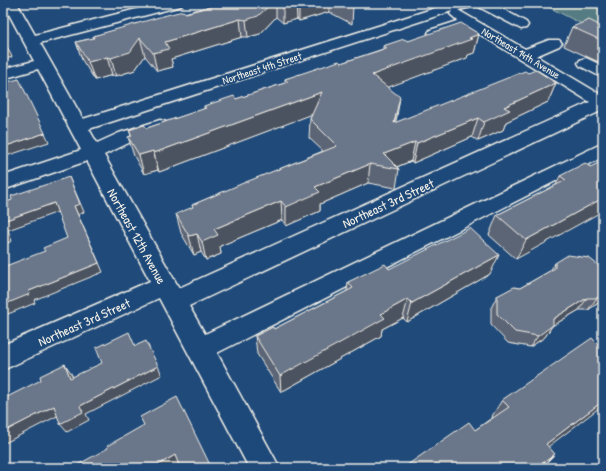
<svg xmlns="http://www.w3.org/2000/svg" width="606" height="471" viewBox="0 0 606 471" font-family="'Patrick Hand',sans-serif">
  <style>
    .green { fill: #547c82; stroke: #a4b6b5 }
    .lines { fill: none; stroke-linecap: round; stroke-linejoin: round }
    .minor-casing { stroke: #f4f1e8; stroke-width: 3 }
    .minor { fill: #1f4a7a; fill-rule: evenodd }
    .wall { fill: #5c6576; stroke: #f4f1e8 }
    .shaded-wall { fill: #4b5360; stroke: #f4f1e8 }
    .building { fill: #6b7689; stroke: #f4f1e8 }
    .labels { text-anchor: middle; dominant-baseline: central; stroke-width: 3.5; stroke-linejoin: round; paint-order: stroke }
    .far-street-label { font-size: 11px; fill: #f4f1e8; stroke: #1f4a7a }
    .street-label { font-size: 13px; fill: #f4f1e8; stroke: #1f4a7a }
  </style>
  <rect width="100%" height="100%" fill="#1f4a7a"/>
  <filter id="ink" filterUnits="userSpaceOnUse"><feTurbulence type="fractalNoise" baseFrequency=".025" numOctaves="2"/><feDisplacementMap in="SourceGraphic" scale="8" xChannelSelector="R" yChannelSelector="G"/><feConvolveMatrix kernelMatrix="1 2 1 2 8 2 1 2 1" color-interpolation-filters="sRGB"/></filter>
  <g filter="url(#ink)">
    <polygon class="green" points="541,3 603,3 603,35"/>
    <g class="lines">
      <g class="minor-casing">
        <g id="minor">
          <path d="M3 3H17L35 35 160 3H183L181 6 40 43 83 119 451 3H492L526 22 528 25 526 28 521 29 477 6 458 10 525 49 549 40H559L562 43 559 46 536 56 603 96V110L189 306 205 334 603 143V157L217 353 280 468H249L159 298 3 370V345L150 281 87 161 3 190V176L81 150 38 69 3 79V69L34 61ZM452 11 450 14 458 21 430 30 428 33 430 36 435 37 468 27 590 102 179 288 104 155 133 141 166 130 169 126 166 122 160 120 119 133 97 143 89 129Z"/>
          <polygon points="586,58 603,66 603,78 580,66 578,63 580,60"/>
        </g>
      </g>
      <use href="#minor" class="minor"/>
    </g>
    <g class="wall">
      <polygon points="207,3 356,3 352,4 353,6 352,24 329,12 299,21 297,19 283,23 276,17 260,34 248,37 242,37 171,59 173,67 157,71 145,56 135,70 116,76 112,75 95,80 82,60 76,42 93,38 93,36 207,7"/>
      <polygon points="572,27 603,27 603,64 564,46"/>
      <polygon points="479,34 474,53 468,55 467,58 387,87 397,116 395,123 528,73 556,83 548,102 506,122 503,130 478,141 472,137 413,163 411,161 397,167 399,169 396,188 368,183 320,204 320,211 286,226 282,220 220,246 221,254 206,260 201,252 194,255 181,233 176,214 193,208 192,205 323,151 309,138 310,119 312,114 159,172 158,170 144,174 134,156 128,137 131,136 129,130 147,128 204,109 204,106 236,99 285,83 285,79 341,63 383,49 383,46 408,41"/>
      <polygon points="590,167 516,259 489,235 497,215 556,185 560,176"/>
      <polygon points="555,263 601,301 588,310 579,310 552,326 545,337 530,347 508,343 491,325 491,308 497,296 520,288 550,271"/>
      <polygon points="389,269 490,274 407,322 403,318 382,329 381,336 281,392 257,354 255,336 274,329 347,291 348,282"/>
      <polygon points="502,400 555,454 541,468 475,430 493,417 492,416"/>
    </g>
    <g class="shaded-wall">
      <polygon points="272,3 276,3 276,17 260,34 248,37 246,20"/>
      <polygon points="293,3 296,3 297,19 283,23 283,6"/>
      <polygon points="301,3 329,3 329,12 299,21 299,4"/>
      <polygon points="240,19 242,37 171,59 173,67 157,71 153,53 165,42"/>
      <polygon points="479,34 474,53 468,55 467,58 370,94 372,75"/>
      <polygon points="140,38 145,56 135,70 116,76 111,58"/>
      <polygon points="8,49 12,57 3,60 3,51"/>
      <polygon points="107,57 112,75 95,80 88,62"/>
      <polygon points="556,83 548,102 506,122 503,130 478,141 484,122 504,107"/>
      <polygon points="322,92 321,111 159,172 154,153"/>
      <polygon points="400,97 397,116 391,142 394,123"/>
      <polygon points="478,118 472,137 413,163 417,143"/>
      <polygon points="45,133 49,142 3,157 3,147"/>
      <polygon points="415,142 411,161 394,168 384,154"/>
      <polygon points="153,151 158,170 144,174 139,155"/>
      <polygon points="370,164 368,183 320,204 320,211 286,226 286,207 315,187"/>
      <polygon points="69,177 84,212 78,215 103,272 34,300 35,303 3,316 3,305 29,291 99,263 74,206"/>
      <polygon points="603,198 603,211 516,259 526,240"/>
      <polygon points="281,201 282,220 220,246 221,254 206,260 202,242 214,229"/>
      <polygon points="54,203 58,212 8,230 12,241 3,245 3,221"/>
      <polygon points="197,234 201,252 194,255 189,236"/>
      <polygon points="499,255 490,274 407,322 412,303"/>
      <polygon points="603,294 603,299 601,301 588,310 597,298"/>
      <polygon points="587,298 579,310 552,326 545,337 530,347 538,336 553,319"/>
      <polygon points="408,299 403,318 382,329 381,336 281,392 280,376 381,314"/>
      <polygon points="65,364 71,373 77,387 70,378"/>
      <polygon points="158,366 162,375 86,414 89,420 67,432 60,424 80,406"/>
      <polygon points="603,401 603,405 532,459 546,444"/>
      <polygon points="54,406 61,414 3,444 3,432"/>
      <polygon points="3,448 5,455 3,456"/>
      <polygon points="555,454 541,468 537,468"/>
      <polygon points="175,455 179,464 173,468 153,468"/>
    </g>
    <g class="building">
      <polygon points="219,3 272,3 258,16 246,20 240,19 165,42 169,49 153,53 140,38 130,52 111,58 107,57 88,62 76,42 94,38 93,36 163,16 183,11 186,13 220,4"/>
      <polygon points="279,3 293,3 283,6"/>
      <polygon points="347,3 351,3 353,6"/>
      <polygon points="589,20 603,27 603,41 572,27"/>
      <polygon points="461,23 479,34 469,38 472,39 372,75 400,97 394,123 525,71 528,73 536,70 556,83 504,107 510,110 484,122 478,118 417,143 415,142 384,154 399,169 370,164 315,187 320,192 286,207 281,201 214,229 218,235 202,242 197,234 189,236 176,214 193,207 192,205 241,184 337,146 310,119 322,92 154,153 153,151 139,155 128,137 132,136 129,130 144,125 147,128 206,108 204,106 234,96 236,99 288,82 285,79 339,61 341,63 387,48 383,46 404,39 408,41"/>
      <polygon points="3,39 8,49 3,51"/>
      <polygon points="19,79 45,133 3,147 3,127 4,127 3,125 3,83"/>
      <polygon points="603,161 603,198 526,240 497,215 566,180 560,176 585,163 590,167"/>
      <polygon points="69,177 80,204 74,206 99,263 29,291 30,294 3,305 3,267 45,251 43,248 67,238 54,203 3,221 3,203 12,200 11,196"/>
      <polygon points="3,222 6,233 3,234"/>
      <polygon points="470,228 499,255 412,303 408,299 381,314 385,318 280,376 255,336 273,327 274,329 353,288 348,282 385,264 389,269"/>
      <polygon points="568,255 589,258 603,269 603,294 597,298 587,298 553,319 553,325 538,336 515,332 497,314 497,296 514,287 520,288 555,268 555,263"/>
      <polygon points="129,332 135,346 146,341 158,366 80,406 83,412 60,424 54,406 3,432 3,411 5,410 3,403 3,399 41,380 40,376 65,364 70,378 102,363 96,348"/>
      <polygon points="592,338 603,349 603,401 546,444 555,454 537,468 403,468 469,422 475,430 509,407 502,400"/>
      <polygon points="177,397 211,467 209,468 180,468 175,455 153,468 72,468 108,448 107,446 144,425 140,417"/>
    </g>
  </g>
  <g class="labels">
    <g class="far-street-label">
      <text transform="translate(521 53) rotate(31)">Northeast 14th Avenue</text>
      <text transform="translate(262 68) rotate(-18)">Northeast 4th Street</text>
    </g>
    <g class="street-label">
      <text transform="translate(388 203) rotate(-25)">Northeast 3rd Street</text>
      <text transform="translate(137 236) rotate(61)">Northeast 12th Avenue</text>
      <text transform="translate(84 322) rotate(-24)">Northeast 3rd Street</text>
    </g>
  </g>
  <rect width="606" height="471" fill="none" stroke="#1f4a7a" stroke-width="16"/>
  <rect x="8" y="8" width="590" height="455" fill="none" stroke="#f4f1e8" stroke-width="1.5" filter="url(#ink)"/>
</svg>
